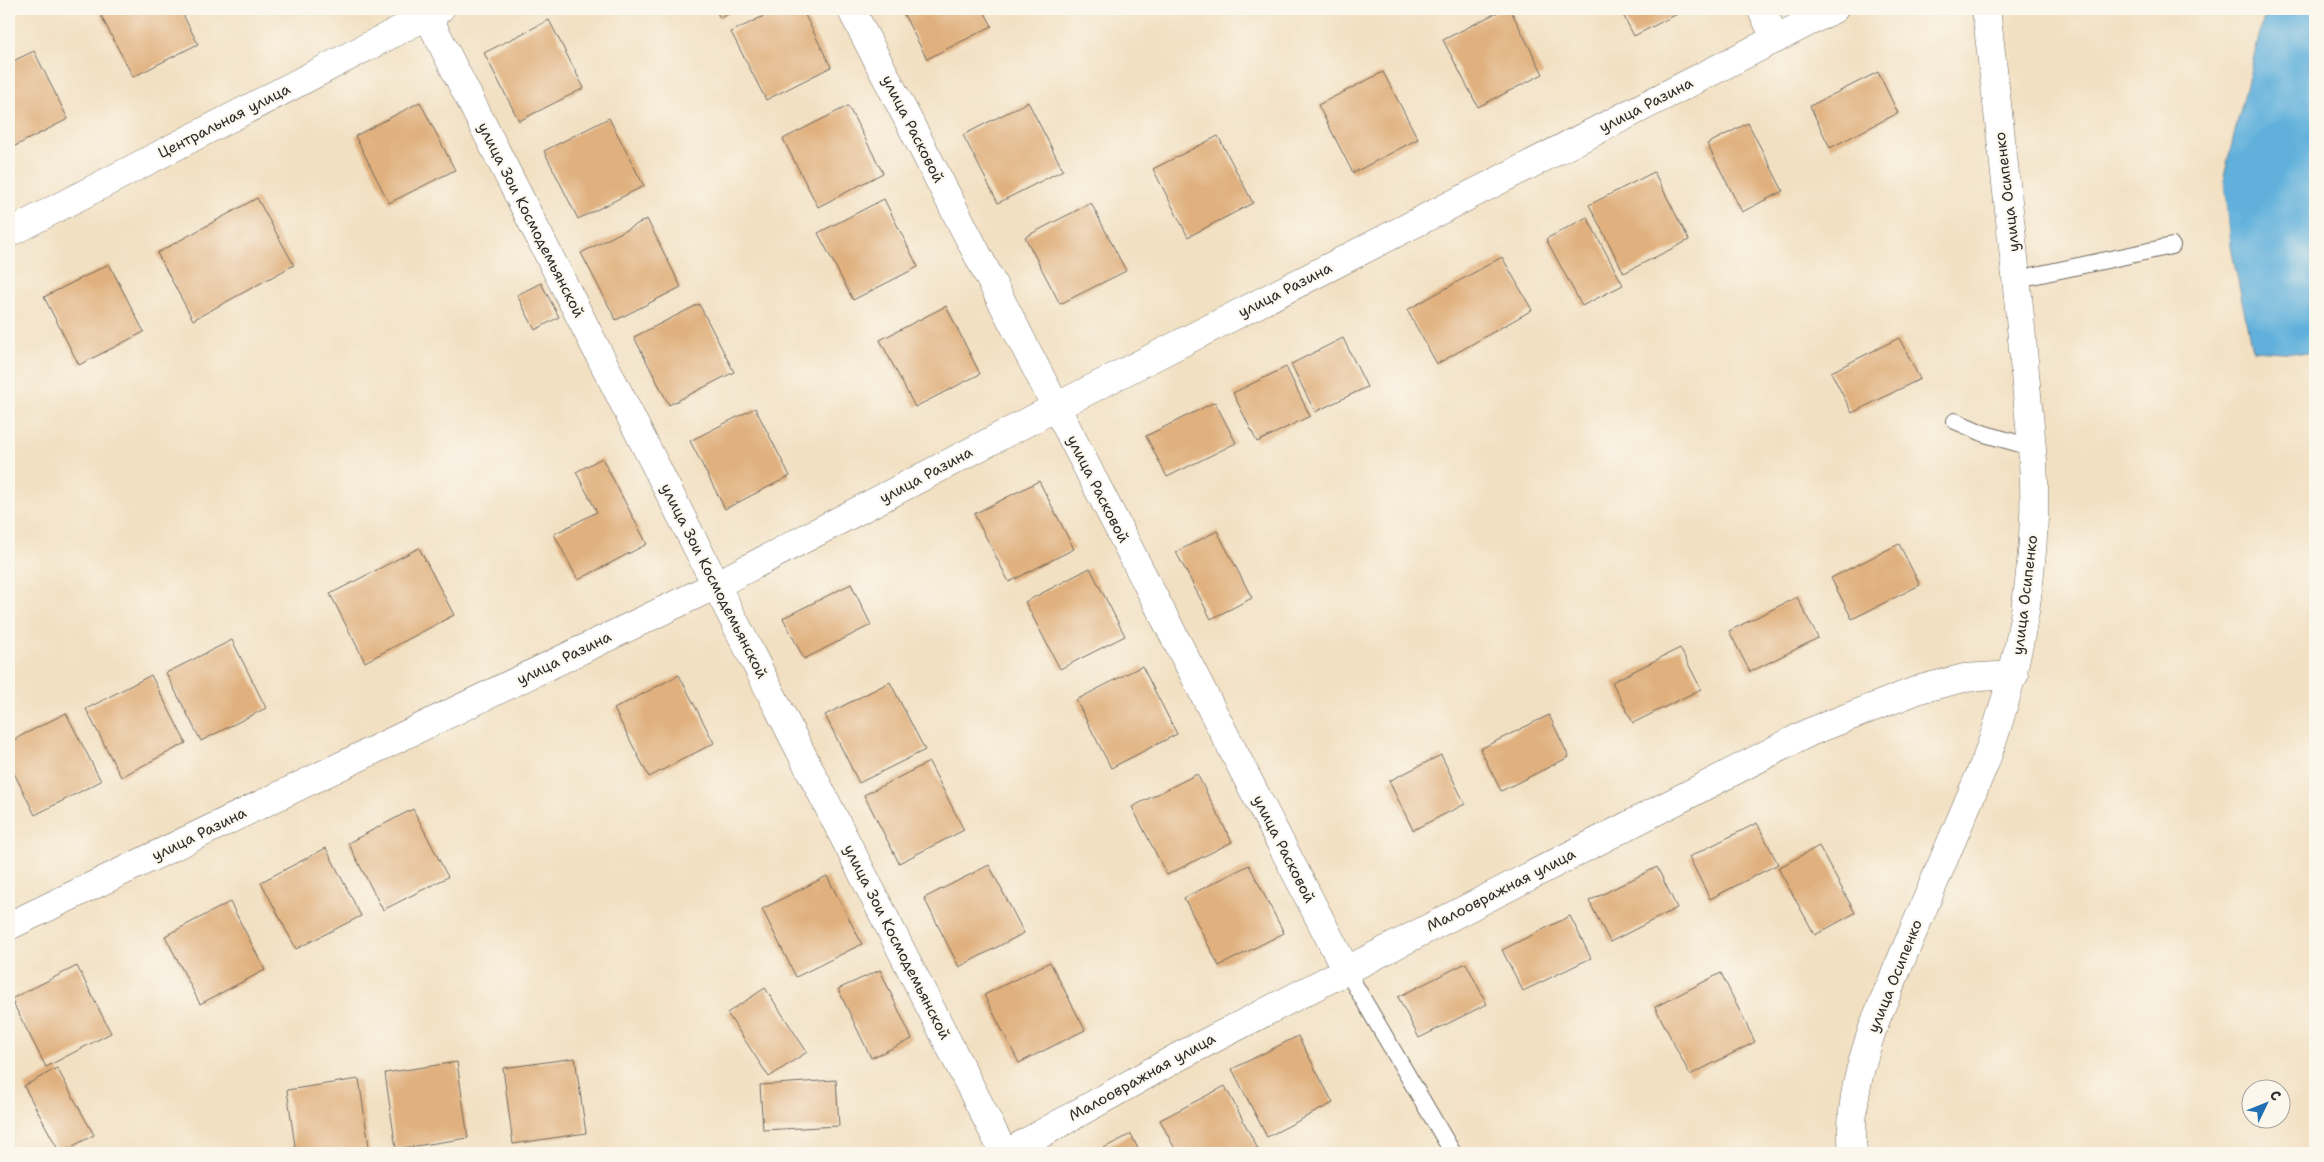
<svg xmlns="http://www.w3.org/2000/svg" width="2324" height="1162" viewBox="0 0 2324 1162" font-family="'Shantell Sans',sans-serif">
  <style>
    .water { fill: #61b0db; stroke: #466e83 }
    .pier { fill: #f2e0c2 }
    .building { fill: #e0b07e }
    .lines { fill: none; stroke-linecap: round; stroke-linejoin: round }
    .service-casing { stroke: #716a60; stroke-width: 18 }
    .minor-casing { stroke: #716a60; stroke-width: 29 }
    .tertiary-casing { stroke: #716a60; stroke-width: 29 }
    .service { stroke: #fff; stroke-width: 16 }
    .minor { stroke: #fff; stroke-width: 28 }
    .tertiary { stroke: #fff; stroke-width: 28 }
    .labels { text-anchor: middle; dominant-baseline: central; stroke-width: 4; stroke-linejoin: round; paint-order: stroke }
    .street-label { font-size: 15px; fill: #2b2b2b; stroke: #fbf7ec }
  </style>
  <rect width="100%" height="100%" fill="#fbf7ec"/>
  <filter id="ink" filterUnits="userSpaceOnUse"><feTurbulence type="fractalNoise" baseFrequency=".02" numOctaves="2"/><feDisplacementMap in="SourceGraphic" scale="10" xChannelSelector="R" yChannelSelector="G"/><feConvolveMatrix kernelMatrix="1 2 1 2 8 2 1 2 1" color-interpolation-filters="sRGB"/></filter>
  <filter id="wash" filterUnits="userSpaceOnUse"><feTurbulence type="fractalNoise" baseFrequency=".0096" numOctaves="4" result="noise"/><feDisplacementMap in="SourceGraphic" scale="20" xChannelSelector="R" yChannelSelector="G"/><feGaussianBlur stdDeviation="1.12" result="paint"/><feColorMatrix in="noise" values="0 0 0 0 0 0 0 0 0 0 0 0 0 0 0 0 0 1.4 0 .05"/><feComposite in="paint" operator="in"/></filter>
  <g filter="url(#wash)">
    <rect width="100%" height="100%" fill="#f2e0c2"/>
    <polygon class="water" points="2266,9 2315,9 2315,354 2252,350 2230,241 2224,175"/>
    <polygon class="pier" points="2221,175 2224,175 2230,241 2227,241"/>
    <g id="blocks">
      <g class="building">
        <polygon points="100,9 180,9 198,44 133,77 98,10"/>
        <polygon points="715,9 738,9 720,18"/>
        <polygon points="778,9 802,9 831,67 766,100 731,32"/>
        <polygon points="901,9 983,9 992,26 927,59"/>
        <polygon points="1504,9 1510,9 1543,74 1478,107 1443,40"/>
        <polygon points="1620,9 1687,9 1634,36"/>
        <polygon points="549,20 584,88 519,121 484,53"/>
        <polygon points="34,51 68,119 9,149 9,63"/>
        <polygon points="1383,72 1418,139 1353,173 1318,105"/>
        <polygon points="1878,72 1898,113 1830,148 1810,106"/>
        <polygon points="420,102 455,170 389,203 355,136"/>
        <polygon points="1028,102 1063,170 998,203 963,135"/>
        <polygon points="848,106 883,173 818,207 783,139"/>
        <polygon points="609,118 644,186 578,219 544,151"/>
        <polygon points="1748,123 1783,191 1742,212 1707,144"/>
        <polygon points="1218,136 1253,203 1188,237 1153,169"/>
        <polygon points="1654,172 1689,240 1624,273 1589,205"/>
        <polygon points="257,198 294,265 193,320 157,253"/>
        <polygon points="884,199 918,267 853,300 818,233"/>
        <polygon points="1091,203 1126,271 1060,304 1025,237"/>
        <polygon points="1587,217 1623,285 1582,306 1546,239"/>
        <polygon points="647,219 681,287 616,320 581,253"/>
        <polygon points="1502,257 1532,310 1437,364 1407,310"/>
        <polygon points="109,264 144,332 79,365 44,297"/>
        <polygon points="541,283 559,317 535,330 517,295"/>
        <polygon points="699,304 734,372 669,405 634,337"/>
        <polygon points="946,306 980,374 915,407 880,340"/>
        <polygon points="1343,338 1367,387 1315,412 1291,364"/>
        <polygon points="1899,338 1920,379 1852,413 1831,372"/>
        <polygon points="1286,367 1310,416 1257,442 1233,393"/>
        <polygon points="1215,402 1236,443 1167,477 1146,436"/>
        <polygon points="755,408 790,476 725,509 690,441"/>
        <polygon points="602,458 647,544 578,580 554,534 597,512 576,472"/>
        <polygon points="1039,481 1074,549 1009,582 974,514"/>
        <polygon points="1217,531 1252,598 1211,619 1176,552"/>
        <polygon points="1899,544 1920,585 1852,619 1831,578"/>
        <polygon points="419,548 454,615 365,662 330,594"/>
        <polygon points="1090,568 1125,636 1060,669 1025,602"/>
        <polygon points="851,584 871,625 804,659 783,618"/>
        <polygon points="1797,597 1818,638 1750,672 1729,631"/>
        <polygon points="232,640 266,708 201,741 166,673"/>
        <polygon points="1680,648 1701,689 1633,723 1612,682"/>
        <polygon points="1142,666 1177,734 1111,768 1076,700"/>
        <polygon points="151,675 186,743 121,777 86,709"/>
        <polygon points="679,675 714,743 649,777 614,709"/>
        <polygon points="890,682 925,750 859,783 825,715"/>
        <polygon points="66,713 101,781 35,815 9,763 9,742"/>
        <polygon points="1549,715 1569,757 1501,791 1480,749"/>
        <polygon points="1441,755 1465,804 1413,830 1389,781"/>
        <polygon points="929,762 964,830 899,863 864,795"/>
        <polygon points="1197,774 1232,842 1167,875 1132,807"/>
        <polygon points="413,809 448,877 383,910 348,843"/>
        <polygon points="1757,823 1778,864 1710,899 1689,857"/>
        <polygon points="1819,846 1855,913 1815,935 1778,868"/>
        <polygon points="326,848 361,916 296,949 261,882"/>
        <polygon points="989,865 1024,933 959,967 924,898"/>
        <polygon points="1249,865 1284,933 1219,966 1184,898"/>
        <polygon points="1657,867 1677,908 1610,942 1589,901"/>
        <polygon points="827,876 862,944 796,977 762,909"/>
        <polygon points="230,902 265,970 200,1004 165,936"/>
        <polygon points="1570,916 1591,958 1523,991 1502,950"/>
        <polygon points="1050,962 1085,1030 1019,1063 984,995"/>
        <polygon points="1466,963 1487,1004 1419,1038 1398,997"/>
        <polygon points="77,966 111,1033 46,1067 11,999"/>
        <polygon points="880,970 912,1039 871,1058 838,989"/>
        <polygon points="1721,973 1755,1042 1690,1075 1655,1007"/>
        <polygon points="765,988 807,1052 769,1077 727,1013"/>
        <polygon points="1298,1036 1333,1103 1267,1137 1232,1069"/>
        <polygon points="575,1058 586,1133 513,1144 503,1068"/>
        <polygon points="457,1062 468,1138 396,1149 385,1073"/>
        <polygon points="57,1068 94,1135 60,1153 24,1086"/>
        <polygon points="359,1079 370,1153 296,1153 287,1090"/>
        <polygon points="836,1080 839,1126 763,1130 760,1085"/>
        <polygon points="1225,1086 1260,1153 1177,1153 1160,1120"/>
        <polygon points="1131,1134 1140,1153 1094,1153"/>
      </g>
    </g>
  </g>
  <g filter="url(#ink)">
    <use href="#blocks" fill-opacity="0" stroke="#716a60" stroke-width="1"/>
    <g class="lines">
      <g class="service-casing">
        <g id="service">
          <polyline points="2018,279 2172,246"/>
          <polyline points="1955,421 1985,434 2031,447"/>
          <polyline points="1346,970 1453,1153"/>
        </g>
      </g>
      <g class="minor-casing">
        <g id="minor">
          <polyline points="424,9 1004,1153"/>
          <polyline points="851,9 1346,970"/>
          <polyline points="1761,9 1776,39"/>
          <polyline points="9,233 440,9"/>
          <polyline points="9,926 716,585 1056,407 1834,9"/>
          <polyline points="1007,1153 1178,1057 1810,732 1920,689 1964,678 2014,675"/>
        </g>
      </g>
      <g class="tertiary-casing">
        <path id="tertiary" d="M1853 1153C1848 1107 1861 1062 1876 1019L1986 760C2015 679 2031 603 2034 518 2036 470 2029 420 2025 373 2015 251 2000 130 1986 9"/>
      </g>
      <use href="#service" class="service"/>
      <use href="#minor" class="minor"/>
      <use href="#tertiary" class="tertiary"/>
    </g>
  </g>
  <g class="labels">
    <g class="street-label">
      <text transform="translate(1646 105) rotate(-27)">улица Разина</text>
      <text transform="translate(224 121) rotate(-27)">Центральная улица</text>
      <text transform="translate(913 129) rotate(63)">улица Расковой</text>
      <text transform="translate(2007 192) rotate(-97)">улица Осипенко</text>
      <text transform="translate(531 220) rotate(63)">улица Зои Космодемьянской</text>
      <text transform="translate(1285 290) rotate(-27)">улица Разина</text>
      <text transform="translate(926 475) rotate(-28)">улица Разина</text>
      <text transform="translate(1098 489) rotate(63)">улица Расковой</text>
      <text transform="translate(714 581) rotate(63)">улица Зои Космодемьянской</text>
      <text transform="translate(2025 595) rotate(-83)">улица Осипенко</text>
      <text transform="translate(564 658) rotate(-26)">улица Разина</text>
      <text transform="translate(199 834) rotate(-26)">улица Разина</text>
      <text transform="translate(1284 849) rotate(63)">улица Расковой</text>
      <text transform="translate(1501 890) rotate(-27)">Малоовражная улица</text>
      <text transform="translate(897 942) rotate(63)">улица Зои Космодемьянской</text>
      <text transform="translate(1895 976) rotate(-68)">улица Осипенко</text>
      <text transform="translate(1142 1077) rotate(-29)">Малоовражная улица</text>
    </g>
  </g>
  <rect width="2324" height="1162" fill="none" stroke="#fbf7ec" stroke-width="30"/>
  <g transform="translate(2266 1104) rotate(47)"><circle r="24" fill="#fbf7ec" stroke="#a8a59f"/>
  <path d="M0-4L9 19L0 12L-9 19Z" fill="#1f6fb2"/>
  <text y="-8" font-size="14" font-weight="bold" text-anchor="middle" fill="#2b2b2b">С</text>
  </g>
</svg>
